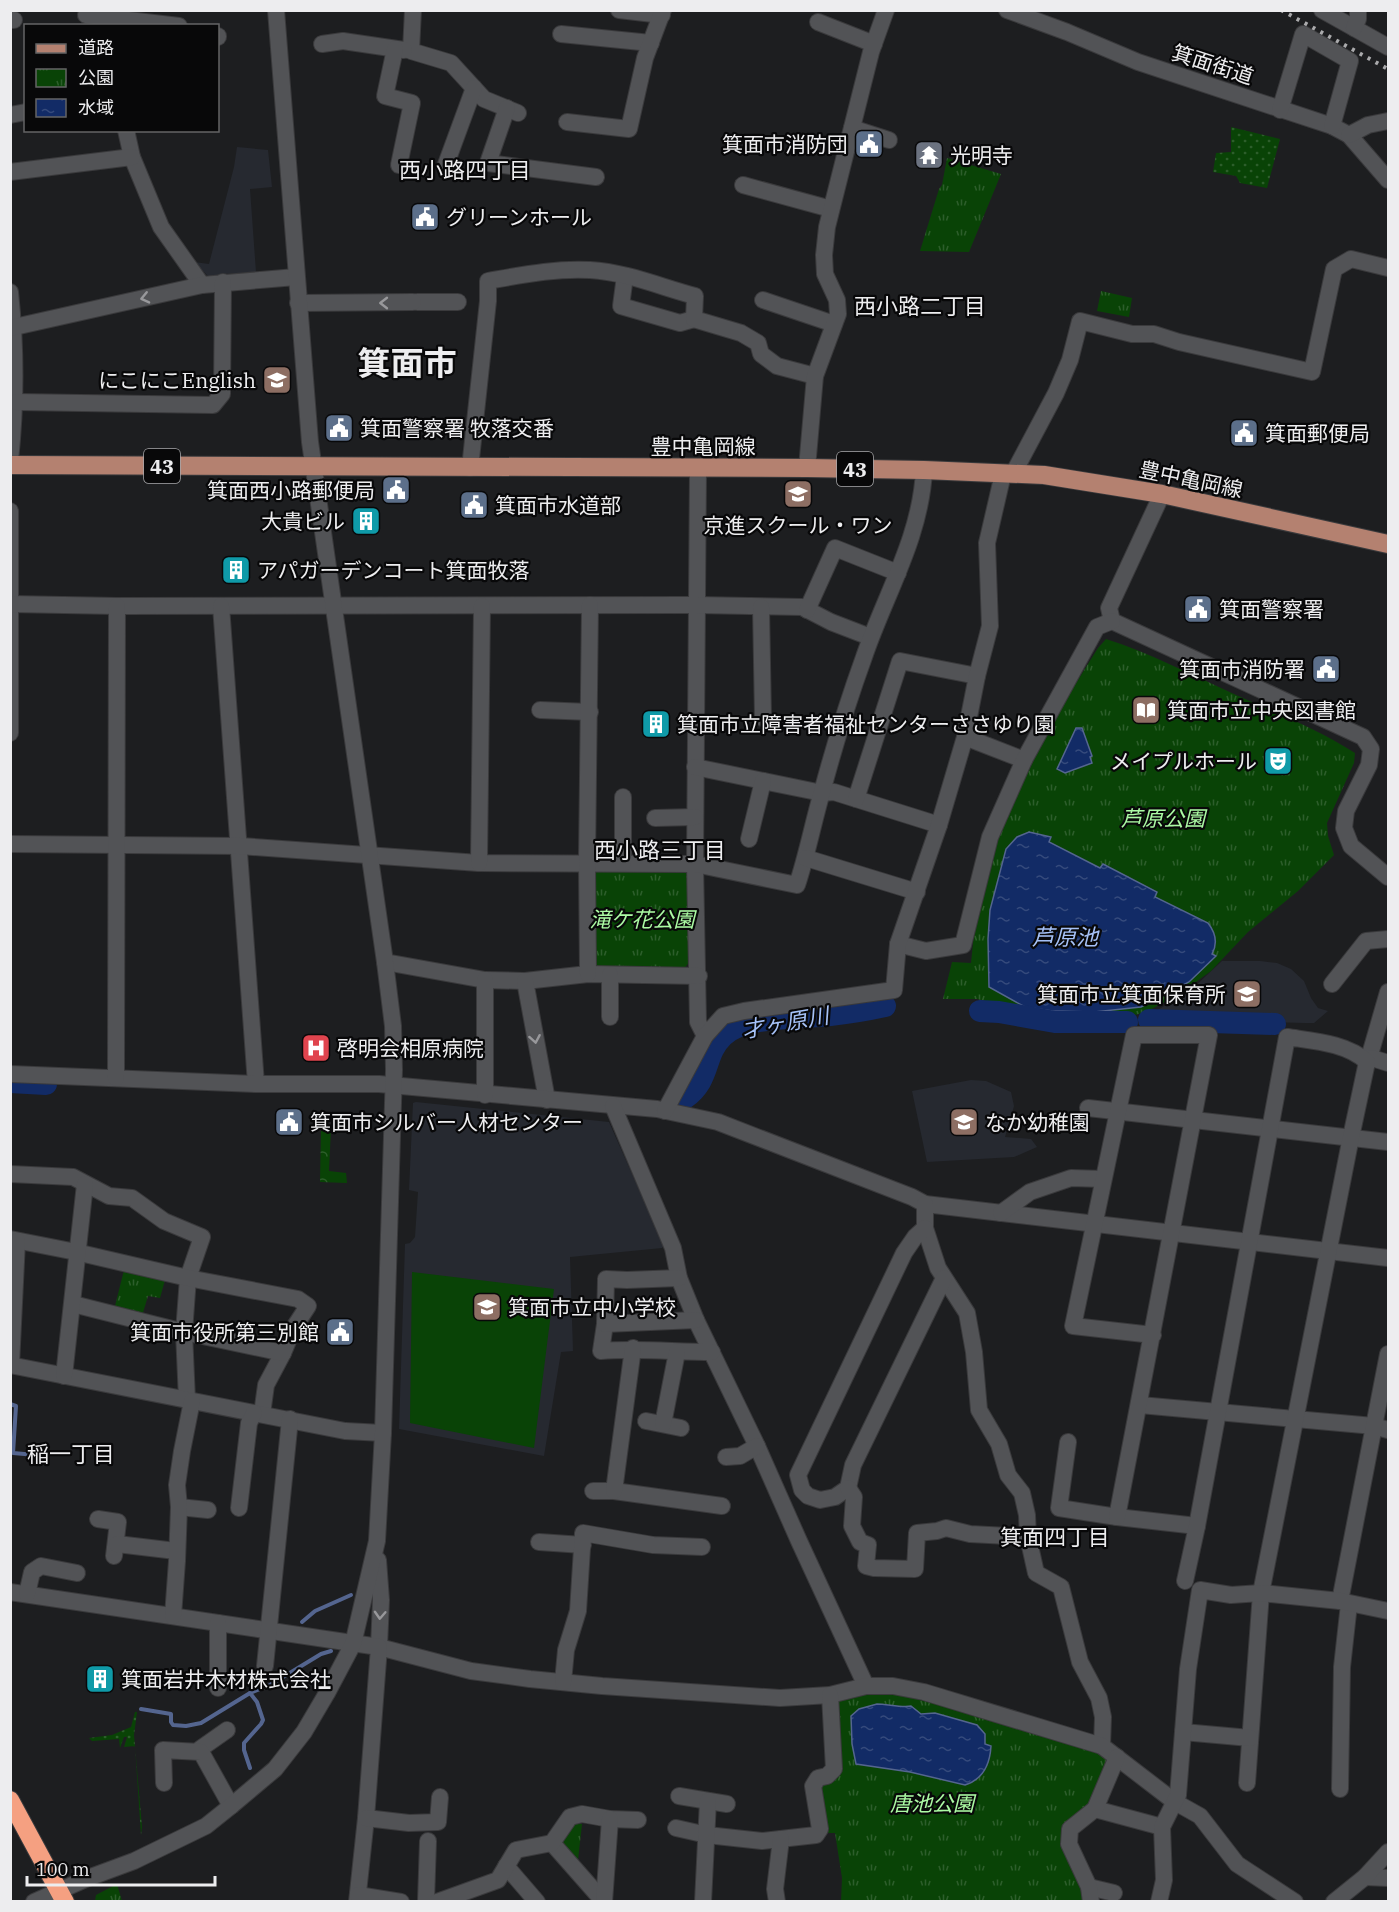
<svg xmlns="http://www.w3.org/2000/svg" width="1399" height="1912" viewBox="0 0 1399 1912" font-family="'IBM Plex Serif','Noto Sans JP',serif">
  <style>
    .built { fill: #262930 }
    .grass { fill: url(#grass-dots) }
    .forest { fill: url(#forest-crowns) }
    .park { fill: url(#park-tufts) }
    .garden { fill: #094306 }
    .water { fill: url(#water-ripples); stroke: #54658f; stroke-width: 1.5 }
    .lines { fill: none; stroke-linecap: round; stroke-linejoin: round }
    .stream { stroke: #54658f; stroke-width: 4 }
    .river { stroke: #122b66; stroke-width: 22 }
    .minor-casing { stroke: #3a3a3c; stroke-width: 18 }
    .major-casing { stroke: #3a3a3c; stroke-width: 20 }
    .highway-casing { stroke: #3a3a3c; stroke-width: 20 }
    .minor { stroke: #525356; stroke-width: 16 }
    .major { stroke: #b48170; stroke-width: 18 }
    .highway { stroke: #f5a081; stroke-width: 18 }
    .rail { stroke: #aaaaac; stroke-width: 4; stroke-dasharray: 3 6; stroke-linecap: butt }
    .oneway { stroke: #98989b }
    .labels { text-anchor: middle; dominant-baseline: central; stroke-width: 4.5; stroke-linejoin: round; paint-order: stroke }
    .shield { fill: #080809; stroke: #a8a8aa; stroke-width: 1.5 }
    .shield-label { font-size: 20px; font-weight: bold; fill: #ededef }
    .street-label { font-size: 21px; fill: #ededef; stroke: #080809 }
    .poi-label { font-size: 21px; fill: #ededef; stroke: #080809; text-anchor: start }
    .park-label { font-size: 21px; font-style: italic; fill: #acfba4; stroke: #080809 }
    .neighbourhood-label { font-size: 22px; fill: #ededef; stroke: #080809 }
    .water-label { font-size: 22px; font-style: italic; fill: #a5c1f7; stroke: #080809 }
    .town-label { font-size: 33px; font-weight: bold; fill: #ededef; stroke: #080809 }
  </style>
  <defs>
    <pattern id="grass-dots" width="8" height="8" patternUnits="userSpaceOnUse" patternTransform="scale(1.5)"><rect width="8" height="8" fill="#094306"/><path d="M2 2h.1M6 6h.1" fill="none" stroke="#2d5e2b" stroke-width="1.8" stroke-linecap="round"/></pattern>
    <pattern id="forest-crowns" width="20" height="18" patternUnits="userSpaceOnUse" patternTransform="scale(1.5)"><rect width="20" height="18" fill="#094306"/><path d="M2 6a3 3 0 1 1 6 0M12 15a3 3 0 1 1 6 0" fill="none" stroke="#2d5e2b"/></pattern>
    <pattern id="park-tufts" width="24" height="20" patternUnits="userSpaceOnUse" patternTransform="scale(1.5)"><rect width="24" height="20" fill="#094306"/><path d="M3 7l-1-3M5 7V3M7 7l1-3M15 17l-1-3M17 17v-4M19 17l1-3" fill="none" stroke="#2d5e2b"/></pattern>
    <pattern id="water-ripples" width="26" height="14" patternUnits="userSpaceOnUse" patternTransform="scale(1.5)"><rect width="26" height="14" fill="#122b66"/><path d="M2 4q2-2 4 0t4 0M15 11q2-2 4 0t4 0" fill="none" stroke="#354a7c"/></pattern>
  </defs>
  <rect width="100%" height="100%" fill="#1d1e20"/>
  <g class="built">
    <polygon points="237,147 268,150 272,187 250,189 256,272 223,274 211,277 207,275 194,262 209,264 234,167"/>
    <polygon points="1222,961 1260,961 1277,963 1291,969 1304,981 1311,998 1318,1008 1328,1011 1314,1023 1305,1023 1152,1019 1151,1014 1191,990"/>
    <polygon points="971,1080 986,1081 1011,1092 1014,1106 1005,1137 1031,1139 1037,1147 1014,1157 927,1162 912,1091"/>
    <polygon points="416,1102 609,1122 664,1246 662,1248 570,1257 573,1351 561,1352 544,1456 399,1429 405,1244 410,1243 415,1237 418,1192 409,1190 413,1103"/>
  </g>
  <g class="grass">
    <polygon points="1231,127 1280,139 1267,188 1240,183 1236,176 1213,172 1216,153 1231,152"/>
    <polygon points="135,1712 137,1712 134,1735 142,1827 141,1835 135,1746 124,1747 127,1737 124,1737 120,1748 119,1739 92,1741 89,1738 112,1735 131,1727"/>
  </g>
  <polygon class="forest" points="321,1128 331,1128 329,1171 346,1173 347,1183 320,1182"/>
  <g class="park">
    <polygon points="947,158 1001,174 969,252 920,251 939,189 942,185"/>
    <polygon points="1101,291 1132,298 1129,317 1097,311"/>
    <path d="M1106 639C1150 653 1192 675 1234 694 1275 713 1317 728 1355 753L1354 763 1327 823 1328 836 1334 855 1298 891 1248 932 1211 971 1178 995 1146 1012 1127 1017 1101 1019 1046 1015 977 999H943L952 962 971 963 975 923 1001 821 1056 715 1098 648Z"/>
    <polygon points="598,870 686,871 689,875 690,961 684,969 595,967 594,876"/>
    <polygon points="124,1270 165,1280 160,1298 148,1296 142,1316 114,1310"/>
    <polygon points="891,1691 1094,1748 1108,1760 1091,1804 1071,1823 1088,1901 841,1901 842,1878 835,1833 825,1833 816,1787 826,1782 838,1700 847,1697"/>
    <polygon points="575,1824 582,1824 577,1869 560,1845"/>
    <polygon points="117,1884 122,1901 95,1901 96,1895"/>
  </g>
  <polygon class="garden" points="412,1272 554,1289 534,1448 410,1423"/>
  <g class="water">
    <polygon points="1076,728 1082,728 1092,756 1090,757 1092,763 1065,773 1057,769"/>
    <path d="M1029 832 1051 837 1049 842 1100 868 1103 864 1157 892 1155 897 1208 923C1215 932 1218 943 1212 954L1216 956 1189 982 1141 1007 1094 1012 1052 1011 1025 1007 989 987 988 939 990 910 1006 849 1017 837Z"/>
    <path d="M877 1704C887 1704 902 1708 911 1706L921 1714 935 1713 977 1725 985 1734V1744L991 1746C990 1764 984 1779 965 1785L910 1772 856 1764 852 1744 851 1716 859 1709Z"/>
  </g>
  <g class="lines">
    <g class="stream">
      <polyline points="10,1404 16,1406 13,1453 47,1456"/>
      <polyline points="302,1622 315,1611 351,1595"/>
      <polyline points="250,1693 257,1702 263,1720 261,1724 244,1743 244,1750 250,1768"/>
      <polyline points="141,1709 171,1714 171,1722 173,1725 186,1726 201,1723 250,1693 270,1685 321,1654 331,1651"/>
    </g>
    <g class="river">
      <polyline points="980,1011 999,1012 1055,1022 1127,1022"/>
      <polyline points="1149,1020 1275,1024"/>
      <polyline points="10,1082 46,1084"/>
      <path d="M685 1098C711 1080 703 1055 723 1036 745 1015 800 1019 830 1015 848 1013 867 1010 885 1006"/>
    </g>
    <g class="minor-casing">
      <g id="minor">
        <polyline points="413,10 411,51 451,63 484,99 518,113"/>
        <polyline points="619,10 662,15"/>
        <polyline points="1007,10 1067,32 1138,62 1332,126 1349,135 1388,180"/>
        <polyline points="1322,10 1388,47"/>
        <polyline points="86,15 179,26"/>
        <polyline points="10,20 14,20"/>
        <polyline points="818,22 874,44"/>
        <polyline points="1354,28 1358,19 1358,10"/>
        <polyline points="561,34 651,43"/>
        <polyline points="218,36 218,37"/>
        <polyline points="322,44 343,41 404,50"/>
        <polyline points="395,49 385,96 412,103 399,165"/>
        <polyline points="507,108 488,163 596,177"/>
        <polyline points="1280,110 1303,34 1350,61 1332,126"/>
        <polyline points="10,115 26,112"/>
        <polyline points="567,122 629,129 645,58 663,10"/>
        <polyline points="852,128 889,140"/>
        <polyline points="126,130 132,157 161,227 202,285"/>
        <polyline points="1349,135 1368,125 1388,121"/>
        <polyline points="445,167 474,88"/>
        <polyline points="10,172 132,157"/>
        <polyline points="743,185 831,209"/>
        <polyline points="625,276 621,306 680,323 694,319"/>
        <path d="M10 292C16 348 16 404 10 461"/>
        <polyline points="763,300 834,324"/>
        <polyline points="417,302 458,302"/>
        <polyline points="298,303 413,302"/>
        <polyline points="10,328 202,285 296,277"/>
        <polyline points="16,402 213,405 222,394 223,282"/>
        <path d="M470 468 488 301V281C522 275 556 268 590 270 626 272 661 287 695 296L694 319 741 333 758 343 761 354 777 366 815 376"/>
        <polyline points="807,468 815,376 838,314 837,300 825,274 824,255 827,227 871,52 886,10"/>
        <polyline points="698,469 695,864 698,1022 705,1036"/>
        <polyline points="1013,474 1056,393 1070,360 1080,321 1132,334 1154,334 1179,342 1312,372 1334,269 1351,259 1388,268"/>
        <polyline points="1162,494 1109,608 1112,621 1363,737 1371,749 1369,765 1346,811 1344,828 1351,846 1388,877"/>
        <polyline points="10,511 10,733"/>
        <polyline points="10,604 117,606 696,605 802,607 831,622 870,637"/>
        <polyline points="221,606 256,1084"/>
        <polyline points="761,607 763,718"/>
        <polyline points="807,610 835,548 898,573"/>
        <polyline points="540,710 590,712"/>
        <polyline points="965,737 1024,760"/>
        <polyline points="695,767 822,793 834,792 939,825"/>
        <polyline points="856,799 900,661 977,676"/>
        <polyline points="655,818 695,817"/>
        <polyline points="749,839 763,781"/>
        <path d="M10 844 240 846 479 863 695 864 797 885C807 855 813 823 822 792 834 747 848 701 864 657 885 595 921 537 924 470"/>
        <polyline points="806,858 917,892"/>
        <polyline points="479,863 482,606"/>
        <polyline points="623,863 623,797"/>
        <polyline points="898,944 926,951 963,945 990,837 1024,760 1097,627 1112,621"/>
        <polyline points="385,962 485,980 525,981 588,974 699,976"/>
        <polyline points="588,974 587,862 590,605"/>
        <polyline points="610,975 610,1017"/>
        <polyline points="525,981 547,1100"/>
        <polyline points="1332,984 1366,941 1388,939"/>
        <polyline points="1371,1051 1388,992"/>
        <polyline points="1372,1058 1388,1063"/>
        <polyline points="10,1074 256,1084 379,1084 657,1109 718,1122 912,1197 925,1204 1388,1258"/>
        <polyline points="116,1078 117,606"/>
        <polyline points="485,1095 485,980"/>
        <polyline points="613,1106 673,1248 679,1278 696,1320 757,1446 799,1541 866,1686"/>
        <polyline points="1088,1108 1388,1142"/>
        <polyline points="665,1111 705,1036 723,1016 744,1011 894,990 898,944 939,825 965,737 977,676 990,626 987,543 1003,474"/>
        <polyline points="10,1174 73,1177 109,1196 132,1198 164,1221 202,1237 188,1278 184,1332 187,1400"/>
        <polyline points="925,1204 925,1228 938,1268 967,1313 974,1352 979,1410 999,1444 1008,1475 1022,1493 1027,1515 1028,1537 1036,1573 1061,1587 1080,1662 1099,1698 1103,1717 1102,1746"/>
        <polyline points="1001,1213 1030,1192 1071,1178 1103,1179"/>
        <polyline points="925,1228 915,1237 904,1253 798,1475 802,1490 808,1496 820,1500 835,1497 848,1488 853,1465 944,1278"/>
        <polyline points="10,1239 76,1252 188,1278 298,1299 308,1306 293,1329 283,1353 266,1385 262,1414"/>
        <path d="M679 1278 627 1280 606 1279 605 1324 601 1351C638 1348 675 1352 712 1352"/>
        <polyline points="73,1304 184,1332 283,1353"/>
        <polyline points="605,1324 696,1320"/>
        <polyline points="10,1365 345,1431 383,1433"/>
        <polyline points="11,1365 17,1241"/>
        <polyline points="64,1376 85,1184"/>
        <polyline points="1140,1405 1374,1426 1388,1430"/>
        <polyline points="646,1421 681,1428"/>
        <polyline points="663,1424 677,1352"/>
        <polyline points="1068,1442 1059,1508 1117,1517 1197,1526"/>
        <polyline points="726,1457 740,1456 757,1446"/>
        <polyline points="848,1488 854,1497 852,1526 860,1542 868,1545 866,1566 874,1568 915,1569 917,1533 937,1531 946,1528 970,1534 1028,1537"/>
        <polyline points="593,1491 614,1491 722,1506"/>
        <polyline points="614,1491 633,1348"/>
        <polyline points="179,1507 208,1510"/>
        <polyline points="239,1508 249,1423 254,1413"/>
        <polyline points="1117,1517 1209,1035 1134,1035 1073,1326 1153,1335"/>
        <polyline points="98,1519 118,1522 114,1556"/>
        <polyline points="539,1542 583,1545"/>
        <polyline points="117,1544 176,1551"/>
        <polyline points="378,1560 381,1600 379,1647 471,1671 530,1679 602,1686 780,1698 830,1695 866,1686 893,1686 924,1692 1102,1746 1175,1802 1200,1816 1237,1864 1295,1902"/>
        <path d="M1185 1581 1197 1526 1287 1037C1313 1041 1347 1043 1367 1062L1351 1137 1261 1593 1247 1783"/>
        <polyline points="10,1592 379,1647 366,1818 357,1902"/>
        <polyline points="27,1594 32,1572 41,1566 77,1573"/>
        <polyline points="1340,1601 1388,1354"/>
        <polyline points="173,1616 177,1561 179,1507 177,1485 182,1451 192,1401"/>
        <polyline points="265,1666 290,1419"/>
        <polyline points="563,1682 566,1650 578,1611 583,1533 653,1545 702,1547"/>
        <polyline points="218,1688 218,1623"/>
        <polyline points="1183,1732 1250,1738"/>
        <polyline points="200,1749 227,1730"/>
        <polyline points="164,1783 163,1750 201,1752 231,1806"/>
        <polyline points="1340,1789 1342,1667 1349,1604"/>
        <polyline points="679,1796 727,1804"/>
        <polyline points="1095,1809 1162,1827"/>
        <polyline points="366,1818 409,1823 438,1822 440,1797"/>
        <polyline points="676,1828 707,1835 762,1841 816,1835 820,1829 813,1786 818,1778 827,1776 834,1769 830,1695"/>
        <polyline points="552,1843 604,1902"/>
        <polyline points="506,1866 537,1902"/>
        <polyline points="1365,1877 1388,1878"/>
        <polyline points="1089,1887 1114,1893"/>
        <polyline points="358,1895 401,1902"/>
        <polyline points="34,1902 88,1878 134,1861 206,1826 231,1806 275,1769 304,1732 327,1693 353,1644 377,1541 383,1433 394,1070 393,1026 385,962 310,442 276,10"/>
        <polyline points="426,1902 428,1841"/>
        <polyline points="437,1902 498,1880 516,1850 552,1843 570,1817 582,1814 610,1819 638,1820"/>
        <polyline points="604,1902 610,1819"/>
        <polyline points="703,1902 708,1801"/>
        <polyline points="777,1902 775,1889 781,1839"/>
        <polyline points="1091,1902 1089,1887 1069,1844 1070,1829 1095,1809 1117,1757"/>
        <polyline points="1159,1902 1164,1880 1162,1827 1178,1795 1188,1669 1200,1590 1231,1595 1261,1593 1340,1601 1388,1611"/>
        <polyline points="1334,1902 1365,1877 1388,1852"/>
      </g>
    </g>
    <g class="major-casing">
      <polyline id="major" points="10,465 807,468 924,470 1044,475 1162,494 1388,544"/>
    </g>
    <g class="highway-casing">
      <polyline id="highway" points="10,1800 65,1902"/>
    </g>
    <use href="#minor" class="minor"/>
    <use href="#major" class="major"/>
    <use href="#highway" class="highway"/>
    <polyline class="rail" points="1281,10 1388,69"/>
  </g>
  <defs><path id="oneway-chevron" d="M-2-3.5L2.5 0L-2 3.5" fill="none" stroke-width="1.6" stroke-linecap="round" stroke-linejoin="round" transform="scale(1.5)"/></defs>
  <g class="oneway">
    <use href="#oneway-chevron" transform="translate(145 298) rotate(167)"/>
    <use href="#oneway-chevron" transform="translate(384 303) rotate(180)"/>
    <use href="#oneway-chevron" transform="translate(535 1039) rotate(80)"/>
    <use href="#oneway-chevron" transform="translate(380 1615) rotate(93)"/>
  </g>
  <defs>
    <g id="civic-square" transform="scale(1.5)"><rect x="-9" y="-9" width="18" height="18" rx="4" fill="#5c6f8a" stroke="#080809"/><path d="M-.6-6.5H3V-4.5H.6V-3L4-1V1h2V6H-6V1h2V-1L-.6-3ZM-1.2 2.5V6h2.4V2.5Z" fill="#fff"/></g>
    <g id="temple-square" transform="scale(1.5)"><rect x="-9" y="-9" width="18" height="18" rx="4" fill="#6b7280" stroke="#080809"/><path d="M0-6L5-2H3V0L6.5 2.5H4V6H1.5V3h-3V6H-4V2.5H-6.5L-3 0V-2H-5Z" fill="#fff"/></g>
    <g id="school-square" transform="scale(1.5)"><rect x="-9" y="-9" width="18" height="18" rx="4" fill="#8d6e63" stroke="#080809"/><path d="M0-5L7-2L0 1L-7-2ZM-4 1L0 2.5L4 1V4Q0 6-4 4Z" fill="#fff"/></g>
    <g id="building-square" transform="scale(1.5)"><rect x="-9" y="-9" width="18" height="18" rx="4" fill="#0f9aa8" stroke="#080809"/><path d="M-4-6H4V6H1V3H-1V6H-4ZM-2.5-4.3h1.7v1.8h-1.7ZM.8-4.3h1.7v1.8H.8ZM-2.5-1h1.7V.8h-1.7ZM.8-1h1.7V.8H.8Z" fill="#fff"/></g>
    <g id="library-square" transform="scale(1.5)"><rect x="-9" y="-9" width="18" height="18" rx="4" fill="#8d6e63" stroke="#080809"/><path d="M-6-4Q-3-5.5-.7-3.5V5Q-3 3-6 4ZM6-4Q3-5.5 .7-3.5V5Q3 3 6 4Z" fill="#fff"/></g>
    <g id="theatre-square" transform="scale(1.5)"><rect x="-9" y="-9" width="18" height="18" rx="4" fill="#0f9aa8" stroke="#080809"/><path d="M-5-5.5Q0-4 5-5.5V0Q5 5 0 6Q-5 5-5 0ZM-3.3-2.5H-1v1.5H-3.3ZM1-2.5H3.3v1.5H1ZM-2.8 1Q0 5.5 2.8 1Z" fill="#fff"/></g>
    <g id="hospital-square" transform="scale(1.5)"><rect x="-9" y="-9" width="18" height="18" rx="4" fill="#e0444e" stroke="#080809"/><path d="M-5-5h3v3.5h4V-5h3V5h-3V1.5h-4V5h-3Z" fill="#fff"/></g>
  </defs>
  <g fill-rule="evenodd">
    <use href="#civic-square" x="869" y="144"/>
    <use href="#temple-square" x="929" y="155"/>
    <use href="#civic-square" x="425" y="217"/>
    <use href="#school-square" x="277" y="380"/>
    <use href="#civic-square" x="339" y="428"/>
    <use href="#civic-square" x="1244" y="433"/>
    <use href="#civic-square" x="396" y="490"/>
    <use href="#school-square" x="798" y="494"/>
    <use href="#civic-square" x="474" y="505"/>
    <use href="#building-square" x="366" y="521"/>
    <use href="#building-square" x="236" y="570"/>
    <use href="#civic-square" x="1198" y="609"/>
    <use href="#civic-square" x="1326" y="669"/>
    <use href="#library-square" x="1146" y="710"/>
    <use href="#building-square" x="656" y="724"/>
    <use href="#theatre-square" x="1278" y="761"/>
    <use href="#school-square" x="1247" y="994"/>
    <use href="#hospital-square" x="316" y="1048"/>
    <use href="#civic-square" x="289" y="1122"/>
    <use href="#school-square" x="964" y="1122"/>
    <use href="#school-square" x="487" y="1307"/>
    <use href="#civic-square" x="340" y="1332"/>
    <use href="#building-square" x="100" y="1679"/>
  </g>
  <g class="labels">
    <g class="shield">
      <rect x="144" y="449" width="36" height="34" rx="4.5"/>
      <rect x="837" y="452" width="36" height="34" rx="4.5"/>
    </g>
    <g class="shield-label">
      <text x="162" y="466">43</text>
      <text x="855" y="469">43</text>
    </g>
    <g class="street-label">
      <text transform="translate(1213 64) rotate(18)">箕面街道</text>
      <text x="703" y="446">豊中亀岡線</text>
      <text transform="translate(1191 479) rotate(12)">豊中亀岡線</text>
    </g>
    <g class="poi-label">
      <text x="848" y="144" text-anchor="end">箕面市消防団</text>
      <text x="950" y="155">光明寺</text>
      <text x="446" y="217">グリーンホール</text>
      <text x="256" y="380" text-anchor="end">にこにこEnglish</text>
      <text x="360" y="428">箕面警察署 牧落交番</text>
      <text x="1265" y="433">箕面郵便局</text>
      <text x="375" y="490" text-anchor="end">箕面西小路郵便局</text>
      <text x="495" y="505">箕面市水道部</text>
      <text x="345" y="521" text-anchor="end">大貴ビル</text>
      <text x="798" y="525" text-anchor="middle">京進スクール・ワン</text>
      <text x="257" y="570">アパガーデンコート箕面牧落</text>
      <text x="1219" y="609">箕面警察署</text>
      <text x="1305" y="669" text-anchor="end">箕面市消防署</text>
      <text x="1167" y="710">箕面市立中央図書館</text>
      <text x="677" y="724">箕面市立障害者福祉センターささゆり園</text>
      <text x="1257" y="761" text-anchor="end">メイプルホール</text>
      <text x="1226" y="994" text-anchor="end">箕面市立箕面保育所</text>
      <text x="337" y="1048">啓明会相原病院</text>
      <text x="310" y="1122">箕面市シルバー人材センター</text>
      <text x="985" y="1122">なか幼稚園</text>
      <text x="508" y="1307">箕面市立中小学校</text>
      <text x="319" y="1332" text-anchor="end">箕面市役所第三別館</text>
      <text x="121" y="1679">箕面岩井木材株式会社</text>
    </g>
    <g class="park-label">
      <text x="1163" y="818">芦原公園</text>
      <text x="642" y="919">滝ケ花公園</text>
      <text x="932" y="1803">唐池公園</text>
    </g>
    <g class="neighbourhood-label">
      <text x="465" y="169">西小路四丁目</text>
      <text x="920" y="305">西小路二丁目</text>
      <text x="660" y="849">西小路三丁目</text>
      <text x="71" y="1453">稲一丁目</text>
      <text x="1055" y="1536">箕面四丁目</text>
    </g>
    <g class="water-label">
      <text x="1065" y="936">芦原池</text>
      <text transform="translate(785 1022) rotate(-10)">才ヶ原川</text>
    </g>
    <g class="town-label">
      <text x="407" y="362">箕面市</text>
    </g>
  </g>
  <rect width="1399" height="1912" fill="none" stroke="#ededef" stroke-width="24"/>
  <rect x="24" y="24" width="195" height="108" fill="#080809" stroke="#646465" stroke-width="1.5"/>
  <rect x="36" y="44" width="30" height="9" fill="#b48170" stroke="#646465" stroke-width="1.5"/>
  <text x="78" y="54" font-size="18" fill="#ededef">道路</text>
  <rect x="36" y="69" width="30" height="18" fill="url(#park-tufts)" stroke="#646465" stroke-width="1.5"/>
  <text x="78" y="84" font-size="18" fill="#ededef">公園</text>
  <rect x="36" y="99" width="30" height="18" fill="url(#water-ripples)" stroke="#646465" stroke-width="1.5"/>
  <text x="78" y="114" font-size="18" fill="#ededef">水域</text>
  <path d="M27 1876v9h188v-9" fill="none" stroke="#ededef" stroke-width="3"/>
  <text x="36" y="1876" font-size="18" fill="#ededef" stroke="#080809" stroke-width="4.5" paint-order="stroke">100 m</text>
</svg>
